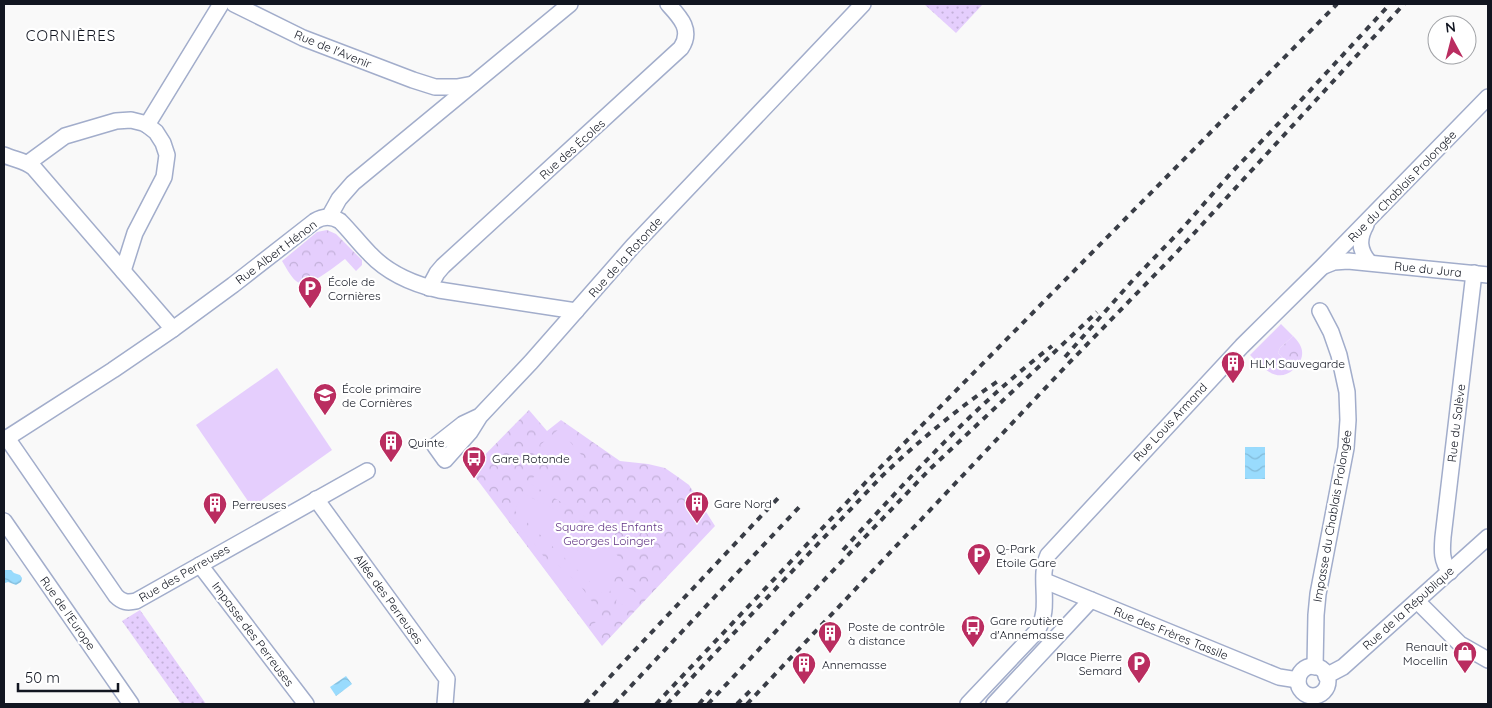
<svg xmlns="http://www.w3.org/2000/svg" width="1492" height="708" viewBox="0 0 1492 708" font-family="Quicksand,sans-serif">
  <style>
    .grass { fill: url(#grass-dots) }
    .forest { fill: url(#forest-crowns) }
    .garden { fill: #e5cefd }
    .water { fill: url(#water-waves) }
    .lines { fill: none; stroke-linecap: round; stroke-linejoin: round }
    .minor-casing { stroke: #a2adcb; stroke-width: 18 }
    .minor { stroke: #fff; stroke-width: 15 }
    .rail { stroke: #393d46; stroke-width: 4; stroke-dasharray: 6 6; stroke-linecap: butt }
    .labels { text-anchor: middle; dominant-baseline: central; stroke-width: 4.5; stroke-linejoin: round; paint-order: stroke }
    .street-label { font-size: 12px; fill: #121621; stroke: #fff }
    .poi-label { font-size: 12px; fill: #121621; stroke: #fff; text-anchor: start }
    .park-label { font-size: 12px; fill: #623585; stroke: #fff }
    .quarter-label { font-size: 15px; letter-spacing: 1px; fill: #121621; stroke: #fff }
  </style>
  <defs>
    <pattern id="grass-dots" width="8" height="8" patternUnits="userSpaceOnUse" patternTransform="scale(1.25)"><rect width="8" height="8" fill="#e5cefd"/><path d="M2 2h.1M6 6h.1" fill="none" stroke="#c3b0d9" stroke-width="1.8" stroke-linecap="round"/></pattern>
    <pattern id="forest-crowns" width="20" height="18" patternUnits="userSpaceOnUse" patternTransform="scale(1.25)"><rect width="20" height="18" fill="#e5cefd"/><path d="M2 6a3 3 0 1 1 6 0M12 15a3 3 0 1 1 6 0" fill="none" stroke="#c3b0d9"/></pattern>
    <pattern id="water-waves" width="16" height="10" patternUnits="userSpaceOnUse" patternTransform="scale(1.25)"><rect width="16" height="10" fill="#99dbfd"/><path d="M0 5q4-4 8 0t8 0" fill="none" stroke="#83bbd9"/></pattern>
  </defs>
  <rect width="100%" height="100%" fill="#f9f9f9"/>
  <g class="grass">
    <polygon points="924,4 983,4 956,33"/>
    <polygon points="140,610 206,704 181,704 122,621"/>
  </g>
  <g class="forest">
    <path d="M327 230 336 234 362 260V265L356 271 345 259C335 266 307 291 296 281 290 276 286 267 282 261L317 232Z"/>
    <path d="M1293 336C1304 347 1306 357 1294 369L1278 353 1280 348Z"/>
    <polygon points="529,410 547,431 561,420 620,461 648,464 665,468 678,477 689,485 715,526 602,646 470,470"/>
  </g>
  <g class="garden">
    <path d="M1281 324 1293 336 1280 348 1278 353 1294 369C1277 385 1262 367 1250 355Z"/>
    <polygon points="277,368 332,450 252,507 196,425"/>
    <polygon points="559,429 585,459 567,475 540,445"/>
    <polygon points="536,474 615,534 529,483"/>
    <path d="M522 493 613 538C611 548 615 555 623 560L607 598 515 511Z"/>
    <polygon points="517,528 532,540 549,564 554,561 580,585 598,610 584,621 516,530"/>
    <polygon points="620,586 630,589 640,595 628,607 616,602"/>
    <polygon points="604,616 611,626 598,639 589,627"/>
  </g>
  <g class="water">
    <rect x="1245" y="447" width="20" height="32"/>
    <polygon points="5,570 11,570 14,573 20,575 22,578 21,582 16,585 8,582 5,583 4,571"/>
    <polygon points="346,676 352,684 336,696 330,687"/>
  </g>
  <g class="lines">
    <g class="minor-casing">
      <g id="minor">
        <polyline points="234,4 303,38 413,80 435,87 457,87 473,84"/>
        <polyline points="147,125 221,4"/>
        <path d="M4 155C15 160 25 160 34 168L173 329"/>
        <polyline points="28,163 65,136 116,121 131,120 143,123 147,125 156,132 163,143 167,155 164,177 135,233 123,271"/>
        <polyline points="329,217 339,199 353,183 570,4"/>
        <path d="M1366 225C1358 239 1359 250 1369 262"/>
        <polyline points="1324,266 1334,262 1348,261 1488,275"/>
        <path d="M429 288 437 273 443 266 681 48C693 30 680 17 668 4"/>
        <polyline points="480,416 463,424 435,446 445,460 470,432 480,416 531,362 633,246 863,4"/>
        <path d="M7 438 116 596C122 602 127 603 136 601L367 471"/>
        <path d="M4 440 113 370 173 329 233 285 315 221C323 216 332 216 340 221 351 232 359 243 370 254 388 273 413 284 439 290L576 311"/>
        <polyline points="316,499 447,679 445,704"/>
        <polyline points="4,521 131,704"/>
        <polyline points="200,565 306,704"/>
        <path d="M1450 572C1441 561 1442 550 1443 537L1474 273"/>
        <polyline points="1045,581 1279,677 1298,680"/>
        <polyline points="1417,601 1460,644 1488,660"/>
        <circle cx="1313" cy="681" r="15"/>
        <polyline points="1315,667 1316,615 1318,594 1346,448 1348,420 1347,392 1339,355 1331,332 1320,311"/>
        <polyline points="1326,676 1343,667 1488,537"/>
        <path d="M968 704 1036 632C1053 609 1037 580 1048 555L1242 346 1322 267 1488 97"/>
        <polyline points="994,704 1091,600"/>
      </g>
    </g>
    <use href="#minor" class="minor"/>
    <g class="rail">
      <polyline points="1065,357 1133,280 1181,230 1230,174 1304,97 1390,4"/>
      <path d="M843 550C909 478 974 406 1052 346"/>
      <polyline points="585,704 619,667 780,496"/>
      <polyline points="614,704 803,503"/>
      <polyline points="656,704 867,481 1337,4"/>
      <path d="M667 704 882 476C919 441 958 408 1001 379"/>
      <polyline points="699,704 711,690"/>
      <polyline points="708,704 805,600 929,470 1097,312"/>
      <polyline points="737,704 751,690"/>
      <polyline points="747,704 1068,364 1176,253 1404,4"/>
    </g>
  </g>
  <defs>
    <g id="parking-pin" transform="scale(1.25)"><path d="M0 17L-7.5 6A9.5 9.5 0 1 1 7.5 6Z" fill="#ba2d60" stroke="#fff"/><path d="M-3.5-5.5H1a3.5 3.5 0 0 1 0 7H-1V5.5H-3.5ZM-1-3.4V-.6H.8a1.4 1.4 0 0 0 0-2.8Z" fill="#fff"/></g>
    <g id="building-pin" transform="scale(1.25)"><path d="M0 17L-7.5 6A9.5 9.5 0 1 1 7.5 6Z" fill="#ba2d60" stroke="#fff"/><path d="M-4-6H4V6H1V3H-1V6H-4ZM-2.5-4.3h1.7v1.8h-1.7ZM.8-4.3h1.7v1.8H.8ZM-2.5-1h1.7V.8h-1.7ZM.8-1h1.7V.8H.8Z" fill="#fff"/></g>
    <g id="school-pin" transform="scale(1.25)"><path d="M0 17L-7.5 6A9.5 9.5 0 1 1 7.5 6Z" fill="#ba2d60" stroke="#fff"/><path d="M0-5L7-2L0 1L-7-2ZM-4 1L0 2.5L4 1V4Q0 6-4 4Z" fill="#fff"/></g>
    <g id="bus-pin" transform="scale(1.25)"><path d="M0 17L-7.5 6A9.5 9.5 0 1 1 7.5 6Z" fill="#ba2d60" stroke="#fff"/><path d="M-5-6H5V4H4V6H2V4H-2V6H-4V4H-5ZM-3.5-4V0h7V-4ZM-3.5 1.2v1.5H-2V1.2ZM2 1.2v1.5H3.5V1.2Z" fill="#fff"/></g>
    <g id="shop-pin" transform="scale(1.25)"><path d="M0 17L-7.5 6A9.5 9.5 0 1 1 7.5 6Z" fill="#ba2d60" stroke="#fff"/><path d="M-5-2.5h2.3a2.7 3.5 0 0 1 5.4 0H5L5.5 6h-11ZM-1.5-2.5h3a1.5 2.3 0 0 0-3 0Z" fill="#fff"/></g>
  </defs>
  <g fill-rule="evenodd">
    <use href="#parking-pin" x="310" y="288"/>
    <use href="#building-pin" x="1233" y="363"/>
    <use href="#school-pin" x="325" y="395"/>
    <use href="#building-pin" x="391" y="442"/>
    <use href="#bus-pin" x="474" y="458"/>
    <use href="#building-pin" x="697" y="503"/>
    <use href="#building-pin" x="215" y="504"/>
    <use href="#parking-pin" x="979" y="555"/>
    <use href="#bus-pin" x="973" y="627"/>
    <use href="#building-pin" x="830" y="633"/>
    <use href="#shop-pin" x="1465" y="653"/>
    <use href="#parking-pin" x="1139" y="663"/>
    <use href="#building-pin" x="804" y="664"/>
  </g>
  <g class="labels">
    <g class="street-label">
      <text transform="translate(333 49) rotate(22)">Rue de l'Avenir</text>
      <text transform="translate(572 149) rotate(-42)">Rue des Écoles</text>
      <text transform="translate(1402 186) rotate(-46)">Rue du Chablais Prolongée</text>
      <text transform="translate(276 252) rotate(-37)">Rue Albert Hénon</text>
      <text transform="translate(625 257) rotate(-48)">Rue de la Rotonde</text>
      <text transform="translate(1428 269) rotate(6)">Rue du Jura</text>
      <text transform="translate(1170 422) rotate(-47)">Rue Louis Armand</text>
      <text transform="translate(1456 423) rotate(-83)">Rue du Salève</text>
      <text transform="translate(1332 516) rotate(-80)">Impasse du Chablais Prolongée</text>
      <text transform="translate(184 573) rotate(-30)">Rue des Perreuses</text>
      <text transform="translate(389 599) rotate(54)">Allée des Perreuses</text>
      <text transform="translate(1408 608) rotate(-42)">Rue de la République</text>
      <text transform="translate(68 613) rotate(55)">Rue de l'Europe</text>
      <text transform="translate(1171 633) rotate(22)">Rue des Frères Tassile</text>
      <text transform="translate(253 634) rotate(53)">Impasse des Perreuses</text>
    </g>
    <g class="poi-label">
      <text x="328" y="281">École de<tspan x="328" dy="14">Cornières</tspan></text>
      <text x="1250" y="363">HLM Sauvegarde</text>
      <text x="342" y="388">École primaire<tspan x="342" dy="14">de Cornières</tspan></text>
      <text x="408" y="442">Quinte</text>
      <text x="492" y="458">Gare Rotonde</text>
      <text x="714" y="503">Gare Nord</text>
      <text x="232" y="504">Perreuses</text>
      <text x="996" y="548">Q-Park<tspan x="996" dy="14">Etoile Gare</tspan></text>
      <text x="990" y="620">Gare routière<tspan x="990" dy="14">d'Annemasse</tspan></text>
      <text x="848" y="626">Poste de contrôle<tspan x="848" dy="14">à distance</tspan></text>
      <text x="1448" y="646" text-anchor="end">Renault<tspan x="1448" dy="14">Mocellin</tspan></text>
      <text x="1122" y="656" text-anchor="end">Place Pierre<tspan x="1122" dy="14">Semard</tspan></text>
      <text x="822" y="664">Annemasse</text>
    </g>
    <g class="park-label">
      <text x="609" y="526">Square des Enfants<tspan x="609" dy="14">Georges Loinger</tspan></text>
    </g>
    <g class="quarter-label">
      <text x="71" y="35">CORNIÈRES</text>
    </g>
  </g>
  <rect width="1492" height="708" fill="none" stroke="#121621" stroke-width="10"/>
  <g transform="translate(1452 40) rotate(353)"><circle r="24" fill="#ffffff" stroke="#a0a2a6"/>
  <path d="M0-4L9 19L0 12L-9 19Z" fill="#ba2d60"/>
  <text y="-8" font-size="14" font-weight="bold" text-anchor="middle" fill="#121621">N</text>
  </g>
  <path d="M18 683v8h100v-8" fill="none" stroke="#121621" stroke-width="2.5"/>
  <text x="25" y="683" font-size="15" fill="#121621" stroke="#ffffff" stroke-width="4" paint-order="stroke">50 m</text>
</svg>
